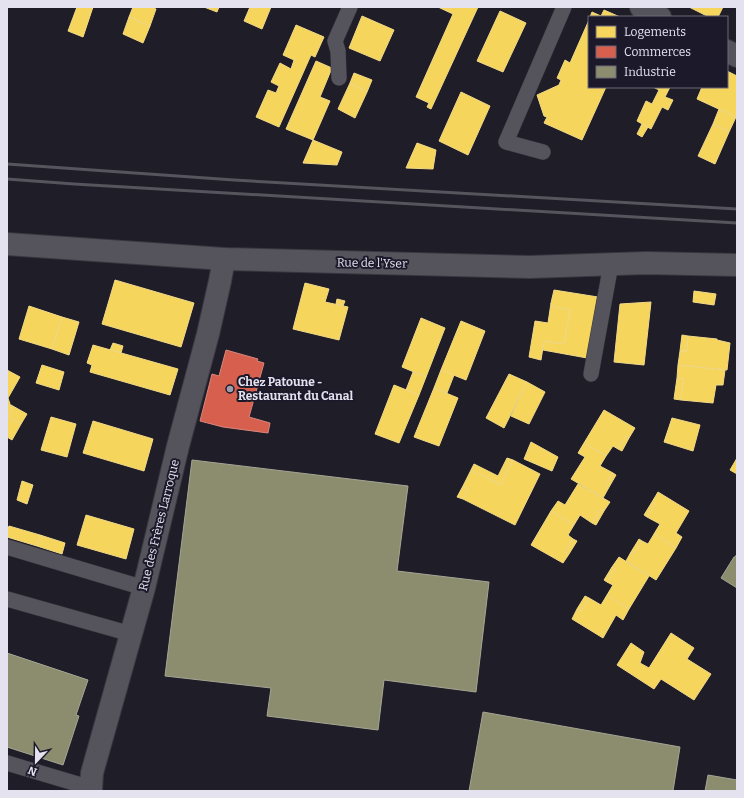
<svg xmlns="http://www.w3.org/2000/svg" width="744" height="798" viewBox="0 0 744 798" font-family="Bitter,serif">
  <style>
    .homes { fill: #f6d55c; stroke: #f1d988 }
    .shops { fill: #d6604d; stroke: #da877e }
    .industry { fill: #8c8c6e; stroke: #a6a695 }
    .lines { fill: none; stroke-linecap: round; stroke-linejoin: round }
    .service-casing { stroke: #393840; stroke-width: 16 }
    .minor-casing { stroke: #393840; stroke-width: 24 }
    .service { stroke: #55545c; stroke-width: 15 }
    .minor { stroke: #55545c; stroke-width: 22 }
    .rail { stroke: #56545d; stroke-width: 3 }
    .poi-dot { fill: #9f9da9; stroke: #1c192b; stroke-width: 1.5 }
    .labels { text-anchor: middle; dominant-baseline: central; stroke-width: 4; stroke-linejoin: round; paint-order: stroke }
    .street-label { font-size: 12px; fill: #e4e2ef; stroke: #1c192b }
    .poi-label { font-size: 12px; font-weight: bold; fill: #e4e2ef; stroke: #1c192b; text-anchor: start }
  </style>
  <rect width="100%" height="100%" fill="#1f1d27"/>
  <g class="homes">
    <polygon points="77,7 93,7 83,37 68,31"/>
    <polygon points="133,7 151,7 156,9 150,26 129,17"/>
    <polygon points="204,7 219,7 217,12"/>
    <polygon points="250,7 271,7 262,29 244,21"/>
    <polygon points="438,7 478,7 431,109 427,107 429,103 416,97 453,14"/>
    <polygon points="689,7 723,7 718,17 709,17"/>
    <polygon points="604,10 620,17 590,17 592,12 601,16"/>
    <polygon points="500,11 526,23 503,72 477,61"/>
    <polygon points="362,16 394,30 380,61 349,48"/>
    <polygon points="129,17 150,26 143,43 123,34"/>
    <polygon points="589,20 589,87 606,87 582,140 544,123 547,117 544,116 537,95 559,85 561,80 557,78 565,60 570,63"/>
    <polygon points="296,25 324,37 315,57 311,55 279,127 256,117 268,90 276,93 279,86 271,82 280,63 291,69 294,60 283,55"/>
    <polygon points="316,61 332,68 320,97 330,101 313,140 286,129"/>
    <polygon points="727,71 737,76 737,115 736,117 697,99 702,87 727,87"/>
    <polygon points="354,73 372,80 367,92 350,83"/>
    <polygon points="350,83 367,92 355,118 338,109"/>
    <polygon points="653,87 670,87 665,97 673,100 668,110 662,107 651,129 637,121 646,101 652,104 659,90"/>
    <polygon points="461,92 490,106 468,155 439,141"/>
    <polygon points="719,109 736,117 729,132 713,124"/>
    <polygon points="642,124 648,127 642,137 637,134"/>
    <polygon points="713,124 729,132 715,164 698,156"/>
    <polygon points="313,140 342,152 337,165 303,163"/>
    <polygon points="417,143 436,150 433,169 406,168"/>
    <polygon points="115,280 194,303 181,347 102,324"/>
    <polygon points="305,283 329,289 325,302 348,307 339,340 293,329"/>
    <polygon points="554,290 598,297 587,358 543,350 544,341 564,344 570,310 554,307 551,303"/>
    <polygon points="694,291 716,294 714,305 693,302"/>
    <polygon points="337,299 345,301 343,306 336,304"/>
    <polygon points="651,302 644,365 614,362 620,304"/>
    <polygon points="551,303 554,307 570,310 564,344 544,341 541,360 529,357 535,321 548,323"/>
    <polygon points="29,306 62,317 52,349 19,339"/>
    <polygon points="62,317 79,322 69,355 52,349"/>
    <polygon points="421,318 445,328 426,377 402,367"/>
    <polygon points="461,321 485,331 466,380 441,370"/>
    <polygon points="682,335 688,336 687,351 680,351"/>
    <polygon points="688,336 717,339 717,340 730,343 727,370 678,365 680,351 687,351"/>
    <polygon points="113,343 123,346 121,353 110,350"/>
    <polygon points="93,345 178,369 170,395 90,372 92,365 87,363"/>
    <polygon points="42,365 64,372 59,390 36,383"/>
    <polygon points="678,365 725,370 723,385 716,385 713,403 681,400 683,379 677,378"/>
    <polygon points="7,370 20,377 8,398 12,410 8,417 21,424 12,440 7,437"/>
    <polygon points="441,370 454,375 447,393 434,388"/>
    <polygon points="413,372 426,377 419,395 406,390"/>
    <polygon points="509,374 527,382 504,428 486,418"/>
    <polygon points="677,378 683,379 681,400 674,399"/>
    <polygon points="527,382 545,392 529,424 511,416"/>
    <polygon points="394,385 419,395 399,443 375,434"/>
    <polygon points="434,388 458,398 439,446 414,437"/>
    <polygon points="11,405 27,414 21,424 8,417 12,410"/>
    <polygon points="604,410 635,428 629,438 626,436 618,449 613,446 606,456 584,443"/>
    <polygon points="51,417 76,424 67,457 41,450"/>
    <polygon points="672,418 700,425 693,451 664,442"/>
    <polygon points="93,421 153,439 144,471 83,453"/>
    <polygon points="626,436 629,438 622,451 618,449"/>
    <polygon points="531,442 558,457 552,471 524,459"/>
    <polygon points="584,443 606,456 600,466 613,473 605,486 608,489 603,498 571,479 585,457 578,453"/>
    <polygon points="507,458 513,460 501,485 471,470 474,464 498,476"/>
    <polygon points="737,458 737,474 730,470"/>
    <polygon points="513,460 540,474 515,525 463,499 468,489 463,486 471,470 501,485"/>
    <polygon points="613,473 616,475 608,489 605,486"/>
    <polygon points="22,481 33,485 27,504 17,500"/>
    <polygon points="578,484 610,502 604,511 600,510 592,523 580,515 574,525 551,511 558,501 565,505"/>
    <polygon points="463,486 468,489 463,499 457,497"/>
    <polygon points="658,492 689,511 676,533 682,537 676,548 654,534 660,524 647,517 655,504 652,502"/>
    <polygon points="652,502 655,504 647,517 644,515"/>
    <polygon points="600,510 604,511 596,525 592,523"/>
    <polygon points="551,511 574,525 568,535 573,539 565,552 569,554 563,563 531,545"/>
    <polygon points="86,515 134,529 126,559 77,545"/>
    <polygon points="9,526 40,535 37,546 7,537 7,532"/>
    <polygon points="654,534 676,548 656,580 626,561 631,552 634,554 642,541 648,544"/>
    <polygon points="40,535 65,543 62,554 37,546"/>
    <polygon points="573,539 577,541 569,554 565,552"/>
    <polygon points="639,539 642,541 634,554 631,552"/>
    <polygon points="619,557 649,576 629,609 607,595 613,585 607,582 615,569 612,567"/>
    <polygon points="612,567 615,569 607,582 604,580"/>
    <polygon points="607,595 629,609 623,620 616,615 603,638 572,619 577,609 581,611 589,598 601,605"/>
    <polygon points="585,596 589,598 581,611 577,609"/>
    <polygon points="671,633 694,648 687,659 711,674 694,700 661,679 654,689 617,665 631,643 644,652 640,663 649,668"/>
  </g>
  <polygon class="shops" points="226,350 258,359 257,361 264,363 249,417 270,423 268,433 223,427 200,421 212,374 219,376"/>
  <g class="industry">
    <polygon points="192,460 408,486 397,571 489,582 476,692 384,680 378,730 267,716 271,688 165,676"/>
    <polygon points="737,554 737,588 721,578 734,557 735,557"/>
    <polygon points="7,653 88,680 76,715 79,716 63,765 7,747"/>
    <polygon points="483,712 680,747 673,791 469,791"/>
    <polygon points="708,775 737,780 737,791 705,791"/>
  </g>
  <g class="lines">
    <g class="service-casing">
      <g id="service">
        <polyline points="339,78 338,51 335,41 350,7"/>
        <polyline points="543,152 506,142 564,7"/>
        <polyline points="591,374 611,264"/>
        <polyline points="7,547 144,588"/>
        <polyline points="7,599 131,634"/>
        <polyline points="7,763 91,788"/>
      </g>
    </g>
    <g class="minor-casing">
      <g id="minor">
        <polyline points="641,7 660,17"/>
        <polyline points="727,51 737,56"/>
        <polyline points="7,244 224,259 530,267 646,263 737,265"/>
        <polyline points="91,791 92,773 144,588 178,446 208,334 220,281 224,259"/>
      </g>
    </g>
    <use href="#service" class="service"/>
    <use href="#minor" class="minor"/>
    <g class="rail">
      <polyline points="7,164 234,180 737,209"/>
      <polyline points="7,179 74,184 737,223"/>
    </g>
  </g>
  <circle class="poi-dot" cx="230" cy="389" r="4"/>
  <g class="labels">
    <g class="street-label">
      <text transform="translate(372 263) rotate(1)">Rue de l'Yser</text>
      <text transform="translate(159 525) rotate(-76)">Rue des Frères Larroque</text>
    </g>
    <g class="poi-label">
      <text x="238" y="382">Chez Patoune -<tspan x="238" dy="14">Restaurant du Canal</tspan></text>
    </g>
  </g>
  <rect width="744" height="798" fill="none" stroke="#e4e2ef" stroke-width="16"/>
  <rect x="588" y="16" width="140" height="72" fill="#1c192b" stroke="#6c6979"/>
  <rect x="596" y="26" width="20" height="12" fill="#f6d55c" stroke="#6c6979"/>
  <text x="624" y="36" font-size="12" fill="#e4e2ef">Logements</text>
  <rect x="596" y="46" width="20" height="12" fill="#d6604d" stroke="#6c6979"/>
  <text x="624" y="56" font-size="12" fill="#e4e2ef">Commerces</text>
  <rect x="596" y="66" width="20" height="12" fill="#8c8c6e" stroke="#6c6979"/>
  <text x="624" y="76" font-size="12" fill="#e4e2ef">Industrie</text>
  <g transform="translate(36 762) rotate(202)" stroke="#1c192b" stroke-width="3" paint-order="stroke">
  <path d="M0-3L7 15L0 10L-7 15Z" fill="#e4e2ef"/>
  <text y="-6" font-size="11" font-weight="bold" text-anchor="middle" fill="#e4e2ef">N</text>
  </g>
</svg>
